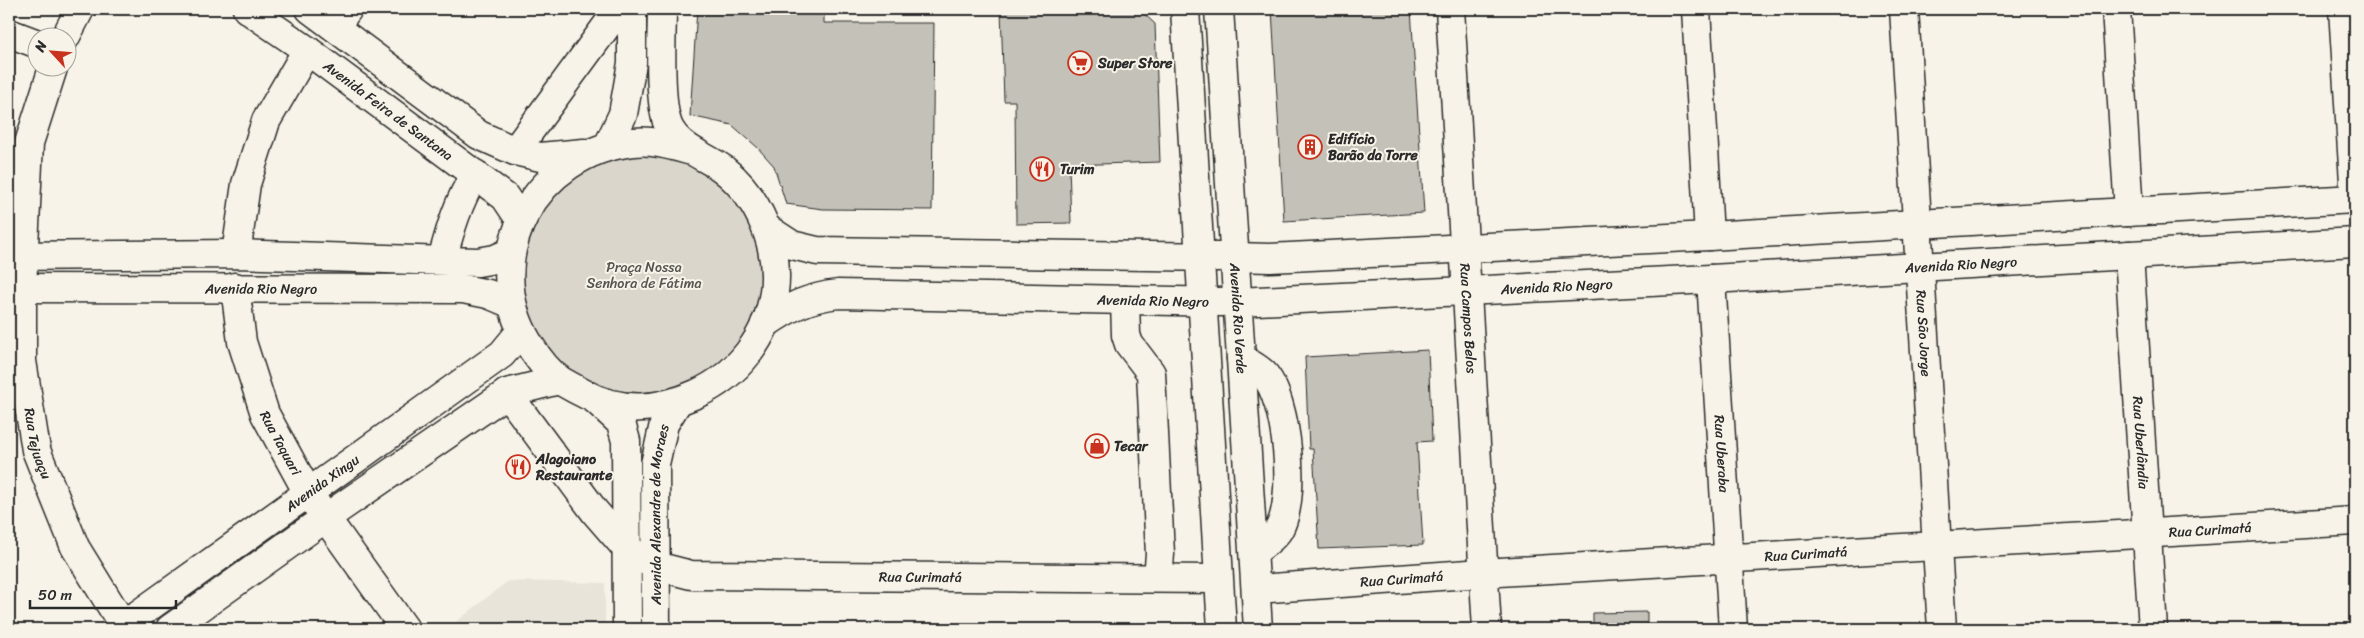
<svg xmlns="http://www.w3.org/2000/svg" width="2364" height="638" viewBox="0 0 2364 638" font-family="Sriracha,sans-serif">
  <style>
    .built { fill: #e8e4da }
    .green { fill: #dad6cc; stroke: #82807c }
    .building { fill: #c4c1b9; stroke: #2b2b2b }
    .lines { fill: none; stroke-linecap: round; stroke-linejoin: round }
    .minor-casing { stroke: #2b2b2b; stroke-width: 31 }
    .major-casing { stroke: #2b2b2b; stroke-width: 31 }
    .minor { stroke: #f7f3e8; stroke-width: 28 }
    .major { stroke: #f7f3e8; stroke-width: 28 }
    .labels { text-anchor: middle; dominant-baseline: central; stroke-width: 4; stroke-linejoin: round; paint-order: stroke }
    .poi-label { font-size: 14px; font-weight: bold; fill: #2b2b2b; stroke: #f7f3e8; text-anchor: start }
    .street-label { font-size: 14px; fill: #2b2b2b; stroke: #f7f3e8 }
    .park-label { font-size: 14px; fill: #575653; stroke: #f7f3e8 }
  </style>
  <rect width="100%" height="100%" fill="#f7f3e8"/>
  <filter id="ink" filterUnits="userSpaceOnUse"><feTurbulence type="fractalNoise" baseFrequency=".02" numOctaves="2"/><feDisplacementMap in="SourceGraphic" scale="10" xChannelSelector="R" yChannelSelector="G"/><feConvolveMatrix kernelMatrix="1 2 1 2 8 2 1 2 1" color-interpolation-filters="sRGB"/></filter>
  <g filter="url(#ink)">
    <polygon class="built" points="508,581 605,583 605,629 447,629"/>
    <circle class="green" cx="644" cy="275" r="122"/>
    <g class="building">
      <polygon points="697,9 824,9 824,23 934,23 932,210 823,209 786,204 774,166 757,147 732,125 690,116"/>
      <polygon points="1001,9 1139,9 1155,24 1160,162 1069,165 1071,223 1016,224 1015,101 1004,101"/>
      <polygon points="1272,9 1411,9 1424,213 1284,221"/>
      <polygon points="1428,350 1432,441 1417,442 1423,545 1319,549 1313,449 1309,449 1305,357"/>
      <polygon points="1647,612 1647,629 1593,629 1593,613"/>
    </g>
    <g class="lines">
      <g class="minor-casing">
        <g id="minor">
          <path id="s1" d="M1450 9 1487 629"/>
          <polyline points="1696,9 1709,236"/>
          <path id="s2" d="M1904 9 1942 629"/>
          <polyline points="2116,9 2129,212"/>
          <polyline points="2343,9 2355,198"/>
          <polyline points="335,27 348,9"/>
          <polyline points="9,33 38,44"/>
          <polyline points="65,38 80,9"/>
          <path id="s3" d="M53 68 29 143 22 288V361L36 450 75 547 123 625"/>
          <polyline points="515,151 619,9"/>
          <polyline points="236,254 246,184 266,121 307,50"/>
          <path id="s4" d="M2129 255 2153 629"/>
          <polyline points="1235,257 1270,258 1709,236 2355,199"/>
          <path d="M442 260C450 230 458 202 475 174"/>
          <path id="s5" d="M1711 279 1733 629"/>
          <path id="s6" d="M235 287 242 342 265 414 308 493 405 629"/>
          <polyline points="1125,300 1126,335 1129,344 1151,373 1160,554 1158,578"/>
          <path id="s7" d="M1237 302 1711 279 2355 242"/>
          <path d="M1241 358C1248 363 1257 367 1263 373 1288 398 1298 504 1277 532 1271 540 1261 546 1254 552"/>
          <path id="s8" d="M507 393 595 512 628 550 656 566 691 575 1218 579"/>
          <path id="s9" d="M1256 589 1483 573 2355 521"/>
          <path id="s10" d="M118 629 502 354 521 331"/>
          <polyline points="170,629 324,519 507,393 559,380"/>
        </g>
      </g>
      <g class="major-casing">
        <g id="major">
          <path id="s11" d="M247 9 307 50 505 197 521 221"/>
          <polyline points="310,9 479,135 515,151 540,157 584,153"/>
          <path d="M662 9C662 36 657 110 671 131 683 150 707 157 723 169 759 197 780 247 774 292 768 337 737 376 696 394 659 411 619 413 583 393 575 389 568 385 561 381 548 372 537 357 529 344 476 258 536 151 634 142 654 140 673 146 692 151"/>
          <polyline points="1185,9 1222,629"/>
          <path id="s12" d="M1219 9 1258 629"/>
          <polyline points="608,146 623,114 632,63 632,9"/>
          <polyline points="766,228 792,245 817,251 1219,257"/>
          <polyline points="9,256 236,254 478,262 495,259 511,252"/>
          <path id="s13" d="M9 288 463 289 488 294 512 304"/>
          <path id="s14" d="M765 324C791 306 807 298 838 294L1222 302"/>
          <polyline points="596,400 621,423 626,441 627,629"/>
          <path id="s15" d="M656 629 655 464 664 424 677 403"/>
        </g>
      </g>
      <use href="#minor" class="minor"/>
      <use href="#major" class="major"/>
    </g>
  </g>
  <defs>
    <g id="supermarket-ring" transform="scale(1.25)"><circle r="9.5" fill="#f7f3e8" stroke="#c8321e" stroke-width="1.5"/><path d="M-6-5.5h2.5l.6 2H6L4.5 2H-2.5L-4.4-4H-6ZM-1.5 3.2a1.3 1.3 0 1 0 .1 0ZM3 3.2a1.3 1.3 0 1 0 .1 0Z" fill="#c8321e"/></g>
    <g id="building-ring" transform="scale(1.25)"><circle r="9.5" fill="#f7f3e8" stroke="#c8321e" stroke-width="1.5"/><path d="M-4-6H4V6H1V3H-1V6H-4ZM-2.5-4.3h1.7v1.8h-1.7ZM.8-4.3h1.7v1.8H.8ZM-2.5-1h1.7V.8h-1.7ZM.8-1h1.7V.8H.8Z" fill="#c8321e"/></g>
    <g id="restaurant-ring" transform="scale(1.25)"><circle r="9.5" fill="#f7f3e8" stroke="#c8321e" stroke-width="1.5"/><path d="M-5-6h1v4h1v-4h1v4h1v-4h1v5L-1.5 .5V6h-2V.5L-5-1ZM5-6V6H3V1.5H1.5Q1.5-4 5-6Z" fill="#c8321e"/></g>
    <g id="shop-ring" transform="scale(1.25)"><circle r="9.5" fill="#f7f3e8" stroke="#c8321e" stroke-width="1.5"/><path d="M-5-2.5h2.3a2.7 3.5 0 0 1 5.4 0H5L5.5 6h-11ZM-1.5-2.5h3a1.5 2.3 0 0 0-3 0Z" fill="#c8321e"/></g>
  </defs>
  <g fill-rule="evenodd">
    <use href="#supermarket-ring" x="1080" y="63"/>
    <use href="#building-ring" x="1310" y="147"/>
    <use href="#restaurant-ring" x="1042" y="169"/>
    <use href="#shop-ring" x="1097" y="446"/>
    <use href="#restaurant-ring" x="518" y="467"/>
  </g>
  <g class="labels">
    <g class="poi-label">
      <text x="1098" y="63">Super Store</text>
      <text x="1328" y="139">Edifício<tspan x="1328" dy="16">Barão da Torre</tspan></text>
      <text x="1060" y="169">Turim</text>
      <text x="1114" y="446">Tecar</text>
      <text x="536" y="459">Alagoiano<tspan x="536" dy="16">Restaurante</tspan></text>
    </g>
    <g class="street-label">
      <text stroke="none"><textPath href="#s11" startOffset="174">Avenida Feira de Santana</textPath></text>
      <text stroke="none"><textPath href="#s7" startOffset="725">Avenida Rio Negro</textPath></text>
      <text stroke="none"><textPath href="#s13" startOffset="252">Avenida Rio Negro</textPath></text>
      <text stroke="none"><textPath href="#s7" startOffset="320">Avenida Rio Negro</textPath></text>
      <text stroke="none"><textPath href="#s14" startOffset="395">Avenida Rio Negro</textPath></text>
      <text stroke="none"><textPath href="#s12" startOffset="310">Avenida Rio Verde</textPath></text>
      <text stroke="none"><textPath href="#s1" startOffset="310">Rua Campos Belos</textPath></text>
      <text stroke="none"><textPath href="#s2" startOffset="325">Rua São Jorge</textPath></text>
      <text stroke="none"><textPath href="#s4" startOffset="188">Rua Uberlândia</textPath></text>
      <text stroke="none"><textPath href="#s3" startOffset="381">Rua Tejuaçu</textPath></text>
      <text stroke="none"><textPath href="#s6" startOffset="164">Rua Taquari</textPath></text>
      <text stroke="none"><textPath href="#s5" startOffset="175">Rua Uberaba</textPath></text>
      <text stroke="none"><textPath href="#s10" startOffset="251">Avenida Xingu</textPath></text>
      <text stroke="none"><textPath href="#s15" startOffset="115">Avenida Alexandre de Moraes</textPath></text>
      <text stroke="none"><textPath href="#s9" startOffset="956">Rua Curimatá</textPath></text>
      <text stroke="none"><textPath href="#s9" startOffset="551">Rua Curimatá</textPath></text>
      <text stroke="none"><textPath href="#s8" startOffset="496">Rua Curimatá</textPath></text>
      <text stroke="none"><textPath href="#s9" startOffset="146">Rua Curimatá</textPath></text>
    </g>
    <g class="park-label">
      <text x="644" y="267">Praça Nossa<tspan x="644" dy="16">Senhora de Fátima</tspan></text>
    </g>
  </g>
  <rect width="2364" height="638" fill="none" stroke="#f7f3e8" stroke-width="30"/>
  <rect x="15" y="15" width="2334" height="608" fill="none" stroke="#2b2b2b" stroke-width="2" filter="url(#ink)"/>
  <g transform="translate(52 52) rotate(296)"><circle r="24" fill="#f7f3e8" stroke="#a5a39c"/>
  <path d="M0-4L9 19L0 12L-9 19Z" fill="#c8321e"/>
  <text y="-8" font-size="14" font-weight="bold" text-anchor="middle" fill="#2b2b2b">N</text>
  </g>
  <path d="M30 600v8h146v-8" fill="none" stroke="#2b2b2b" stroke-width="2.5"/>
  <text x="38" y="600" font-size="15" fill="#2b2b2b" stroke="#f7f3e8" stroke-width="4" paint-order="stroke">50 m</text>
</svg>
